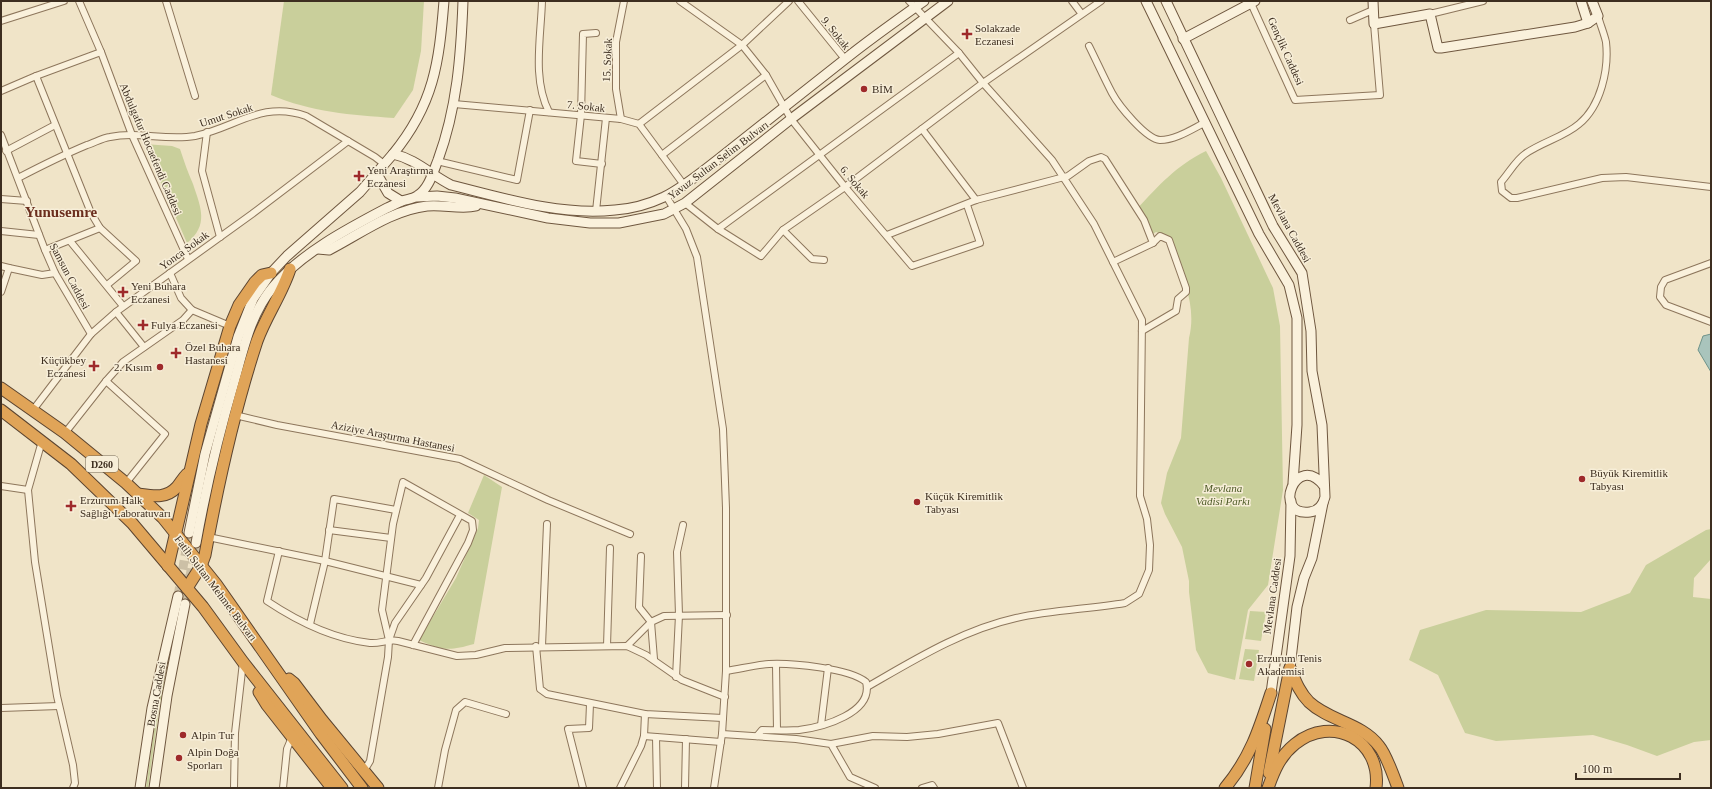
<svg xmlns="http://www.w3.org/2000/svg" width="1712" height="789" viewBox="0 0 1712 789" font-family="Georgia,serif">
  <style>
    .green { fill: #c9cf9b }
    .water { fill: #a9c4bc; stroke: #6f938a }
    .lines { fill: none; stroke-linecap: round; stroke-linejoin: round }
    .secondary-tunnel { stroke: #ccc0a6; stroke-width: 9; stroke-dasharray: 9 4.5; stroke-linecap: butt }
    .street-casing { stroke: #8d765c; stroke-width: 8 }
    .secondary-casing { stroke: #6f573f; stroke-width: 11 }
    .highway-casing { stroke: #5b4430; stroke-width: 13 }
    .street { stroke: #faf1dc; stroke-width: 6 }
    .secondary { stroke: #faf1dc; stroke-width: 9 }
    .highway { stroke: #e0a458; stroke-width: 11 }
    .poi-dot { fill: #9e2a2b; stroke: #f7eed8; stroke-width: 1.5 }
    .labels { text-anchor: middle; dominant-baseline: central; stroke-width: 3; stroke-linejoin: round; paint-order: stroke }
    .shield { fill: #f7eed8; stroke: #756857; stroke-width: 1 }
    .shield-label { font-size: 10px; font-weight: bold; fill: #3d2e20 }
    .poi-label { font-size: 11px; fill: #3d2e20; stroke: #f7eed8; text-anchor: start }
    .street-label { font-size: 11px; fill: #3d2e20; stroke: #f7eed8 }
    .park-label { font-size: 11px; font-style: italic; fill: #4d5a26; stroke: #f7eed8 }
    .district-label { font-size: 15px; font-weight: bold; fill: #6b2e1e; stroke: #f7eed8 }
  </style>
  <rect width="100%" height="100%" fill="#f0e4c8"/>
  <g class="green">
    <path d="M284 1H424L421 51 413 90 394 118C351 115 311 112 271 95Z"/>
    <path d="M144 144 172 146 180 149C184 161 188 173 193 184 201 208 209 225 187 243Z"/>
    <path d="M1206 151 1221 178 1273 288 1280 326 1283 490 1268 585 1248 610 1235 680 1208 673 1196 650 1189 592V581L1182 547 1165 514 1161 503 1167 473 1181 438 1189 338C1198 302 1179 269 1167 236L1156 232 1150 236 1137 209C1159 185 1176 166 1206 151Z"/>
    <path d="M484 475 502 487 474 644C449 651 443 651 419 640L456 578 478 528 479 520 468 513Z"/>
    <polygon points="1711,529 1711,559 1694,578 1693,597 1711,599 1711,740 1694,742 1657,756 1627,745 1593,735 1496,741 1465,733 1438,675 1409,660 1420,630 1486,610 1581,612 1630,593 1646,565 1706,530"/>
    <polygon points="181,607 159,709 148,788 146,788 157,710"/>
    <polygon points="1250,611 1266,612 1261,641 1245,639"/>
    <polygon points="1245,649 1259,650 1254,681 1239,679"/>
  </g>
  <polygon class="water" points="1711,334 1711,372 1698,350 1703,336"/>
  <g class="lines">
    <g class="secondary-tunnel">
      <polyline points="178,596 189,533"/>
      <polyline points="185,604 196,543"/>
    </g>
    <g class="street-casing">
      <g id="street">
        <polyline points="79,1 101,52 132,135 188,259"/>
        <polyline points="166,1 195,96"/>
        <path d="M542 1C541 37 532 79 549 112"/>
        <polyline points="680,1 742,45 766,75 791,119 845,187 912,266 980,243 967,205"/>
        <polyline points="798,1 845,59"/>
        <polyline points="1072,1 1081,13"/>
        <polyline points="1250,1 1295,100 1380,95 1374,24"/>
        <polyline points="1430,14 1483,1"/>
        <path d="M1598 16C1600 24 1604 33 1606 42 1609 69 1601 106 1579 124 1564 137 1542 142 1525 154 1516 160 1509 173 1501 182L1502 191 1511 198H1517L1602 178 1626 177 1711 187"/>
        <polyline points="1350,20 1373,10"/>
        <polyline points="1,21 64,1"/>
        <polyline points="596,33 583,34 581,115 576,161 602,164"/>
        <path d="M1089 46C1097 62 1104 78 1112 93 1119 106 1146 139 1160 140 1176 140 1192 129 1206 122"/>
        <polyline points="101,52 36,76 91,213 100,228 136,261 107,285"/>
        <polyline points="1,91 36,76"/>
        <polyline points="454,104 621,119 639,124 684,185"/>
        <polyline points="621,119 616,89 616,42 624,1"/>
        <polyline points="639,124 742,45 789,1"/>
        <polyline points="922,129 976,200"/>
        <polyline points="207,132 202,171 220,237"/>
        <polyline points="1,135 45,250 55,273 91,334"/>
        <polyline points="6,151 55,125"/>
        <polyline points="662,155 766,75"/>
        <polyline points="437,161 517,180 530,110"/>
        <path d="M18 178C41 166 63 155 87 145 94 143 102 138 110 137 138 131 166 141 195 136 235 128 262 100 306 116L375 157 384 164"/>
        <polyline points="666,196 686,229 697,257 723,429 726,508 726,671 722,734 714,788"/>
        <polyline points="1,199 27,201"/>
        <polyline points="685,203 718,229 761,256 783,230 845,187 983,83 1101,1"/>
        <polyline points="596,211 606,118"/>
        <polyline points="718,229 959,53"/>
        <polyline points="783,230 812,259 824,260"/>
        <polyline points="1,231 39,235"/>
        <polyline points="887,235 976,200 1068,176 1089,161 1101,157 1105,159 1144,220 1153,243"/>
        <polyline points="70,241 123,306"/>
        <polyline points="45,250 100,228"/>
        <polyline points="1113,262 1153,243 1160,236 1169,240 1186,288 1186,292 1178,299 1176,311 1142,331"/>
        <polyline points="1711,263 1665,280 1661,287 1660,297 1666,305 1711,322"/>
        <polyline points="1,266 9,268 1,292"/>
        <polyline points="9,268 42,275 55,273"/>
        <polyline points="170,273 181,298 192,310"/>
        <polyline points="116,312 144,347"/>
        <polyline points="106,381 123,362 183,320 192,310 230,326"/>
        <polyline points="33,410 91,334 116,312 252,214 348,141"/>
        <polyline points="235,415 277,425 460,459 548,500 630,534"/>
        <polyline points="65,433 106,381 165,434 126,483"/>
        <polyline points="42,441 28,490 35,562 57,696 73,765 75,783 73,788"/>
        <polyline points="1,486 28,490"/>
        <polyline points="329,530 391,538"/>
        <polyline points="208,537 325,561 421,585"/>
        <path d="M279 551 267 601C297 621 334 639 370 643 380 644 388 639 398 641L457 656 476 655 505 648 627 646 646 655 682 680 725 697"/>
        <polyline points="641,556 639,607 651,622 654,659"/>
        <polyline points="310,624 325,561 334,499 396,510"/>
        <polyline points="389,640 382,610 393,524 403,482 472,521 473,530 468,543 413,645"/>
        <polyline points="536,646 540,689 547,694 645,714 723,718"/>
        <polyline points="542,646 547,524"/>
        <polyline points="607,646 610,548"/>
        <polyline points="627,646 651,622 664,616 727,615"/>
        <polyline points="776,665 777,730"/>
        <path d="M726 671C740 669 755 665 769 664 791 663 849 668 866 682 874 713 823 727 799 730 787 731 775 730 762 730L757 736"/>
        <polyline points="676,677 679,615 677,552 683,525"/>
        <path d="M867 687C914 660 962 630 1016 618 1051 610 1089 609 1125 603L1139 594 1149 570 1150 545 1147 519 1140 496 1142 320 1094 224 1052 160 983 83 959 53 909 1"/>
        <polyline points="1,708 59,706"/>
        <polyline points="821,725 828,668"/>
        <polyline points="722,734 796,739 831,744 850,777 875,788"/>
        <polyline points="644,736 721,742"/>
        <polyline points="656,737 657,788"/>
        <polyline points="831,744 873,736 907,737 938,734 998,723 1023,788"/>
        <polyline points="364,771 370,761 388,657 389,640 395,623 426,578 460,515"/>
        <polyline points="234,788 235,733 243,662"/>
        <polyline points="283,788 287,749 292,737"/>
        <polyline points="438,788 445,750 456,710 465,702 506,714"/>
        <polyline points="583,788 568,729 589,728 590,704"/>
        <polyline points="620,788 641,746 644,736 645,714"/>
        <polyline points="685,788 686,739"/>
        <polyline points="922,788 932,785 934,788"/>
      </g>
    </g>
    <g class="secondary-casing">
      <g id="secondary">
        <polyline points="1146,1 1259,234 1289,285 1297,318 1297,425 1293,483"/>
        <path d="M1166 1 1273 226 1302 273 1311 331 1312 371 1322 425 1325 497C1323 505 1318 511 1310 512 1271 517 1296 450 1324 486"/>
        <polyline points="1373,1 1374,24 1430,14 1438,48 1441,48 1575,27 1588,23 1598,16 1592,1"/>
        <polyline points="1581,1 1588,23"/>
        <polyline points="1183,39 1255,1"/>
        <path d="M393 154C434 104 439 63 444 1"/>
        <polyline points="377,174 388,193 401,201"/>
        <polyline points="417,197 437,196 455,198 548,218 590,223 619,223 664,214 685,203 791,119 948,1"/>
        <path d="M318 249 329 250C360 234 392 210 427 206 443 204 461 210 476 206"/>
        <path d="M189 533 205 454 238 337 253 299 271 273 287 256 360 192 393 154C416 159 431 175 451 185 503 198 560 216 615 210 631 209 649 204 664 197 684 187 703 171 721 157 762 125 803 92 844 60 870 39 897 20 924 1"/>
        <path d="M196 543C206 487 219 433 235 379 244 347 251 313 273 287 301 253 349 228 387 208 392 206 397 203 402 201 407 199 413 199 417 196 429 189 433 172 438 160 457 108 461 56 463 1"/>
        <polyline points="1290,668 1297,607 1304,578 1312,558 1323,503"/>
        <polyline points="1271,693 1290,556 1291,501"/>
        <polyline points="140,788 152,708 178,596"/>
        <polyline points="154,788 167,696 185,604"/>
      </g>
    </g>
    <g class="highway-casing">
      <g id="highway">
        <polyline points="1,388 65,433 126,483 163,518 216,584 321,734 362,788"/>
        <polyline points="1,410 71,464 132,523 203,607 243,662 342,788"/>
        <path d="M138 494C153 496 166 499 177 487 181 482 183 478 187 474"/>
        <polyline points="168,566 201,424 230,326 239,305 255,282 262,275 271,273"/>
        <path d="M187 588 201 566 205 555C218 483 234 411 257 341 266 316 282 294 290 269"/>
        <path d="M1290 668C1295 680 1299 692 1309 702 1329 721 1362 723 1379 746 1386 754 1394 777 1398 788"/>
        <polyline points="289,679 294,683 322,720 378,788"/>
        <polyline points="259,692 267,705 332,788"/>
        <polyline points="1269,773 1290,668"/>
        <path d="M1225 788C1250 758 1259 730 1271 693"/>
        <polyline points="1255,788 1265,729"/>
        <path d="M1268 788C1274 771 1280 756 1295 744 1332 714 1382 740 1376 788"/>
      </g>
    </g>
    <use href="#street" class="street"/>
    <use href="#secondary" class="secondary"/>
    <use href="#highway" class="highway"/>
  </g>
  <g class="poi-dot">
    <path d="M965 28h4v4h4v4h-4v4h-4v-4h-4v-4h4z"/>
    <circle cx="864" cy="89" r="4"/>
    <path d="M357 170h4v4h4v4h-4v4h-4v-4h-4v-4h4z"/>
    <path d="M121 286h4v4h4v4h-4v4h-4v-4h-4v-4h4z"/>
    <path d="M141 319h4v4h4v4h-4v4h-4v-4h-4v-4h4z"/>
    <path d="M174 347h4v4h4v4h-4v4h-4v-4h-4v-4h4z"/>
    <path d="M92 360h4v4h4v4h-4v4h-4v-4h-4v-4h4z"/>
    <circle cx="160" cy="367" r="4"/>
    <circle cx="1582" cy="479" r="4"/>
    <circle cx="917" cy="502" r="4"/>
    <path d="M69 500h4v4h4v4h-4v4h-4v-4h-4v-4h4z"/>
    <circle cx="1249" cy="664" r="4"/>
    <circle cx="183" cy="735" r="4"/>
    <circle cx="179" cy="758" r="4"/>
  </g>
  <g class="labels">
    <rect class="shield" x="86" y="456" width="32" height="16" rx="3"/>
    <g class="shield-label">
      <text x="102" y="464">D260</text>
    </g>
    <g class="poi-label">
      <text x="975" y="28">Solakzade<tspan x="975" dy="13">Eczanesi</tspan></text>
      <text x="872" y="89">BİM</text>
      <text x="367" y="170">Yeni Araştırma<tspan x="367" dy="13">Eczanesi</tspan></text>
      <text x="131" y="286">Yeni Buhara<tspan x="131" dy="13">Eczanesi</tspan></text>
      <text x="151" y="325">Fulya Eczanesi</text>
      <text x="185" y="347">Özel Buhara<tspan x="185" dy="13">Hastanesi</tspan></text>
      <text x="86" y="360" text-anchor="end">Küçükbey<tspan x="86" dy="13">Eczanesi</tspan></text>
      <text x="152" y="367" text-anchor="end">2. Kısım</text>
      <text x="1590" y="473">Büyük Kiremitlik<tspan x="1590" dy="13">Tabyası</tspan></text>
      <text x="925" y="496">Küçük Kiremitlik<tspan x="925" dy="13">Tabyası</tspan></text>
      <text x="80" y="500">Erzurum Halk<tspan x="80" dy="13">Sağlığı Laboratuvarı</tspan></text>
      <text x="1257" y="658">Erzurum Tenis<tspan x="1257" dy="13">Akademisi</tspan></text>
      <text x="191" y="735">Alpin Tur</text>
      <text x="187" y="752">Alpin Doğa<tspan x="187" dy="13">Sporları</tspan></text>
    </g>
    <g class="street-label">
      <text transform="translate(836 33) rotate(51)">9. Sokak</text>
      <text transform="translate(1286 51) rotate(66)">Gençlik Caddesi</text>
      <text transform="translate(607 60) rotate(-87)">15. Sokak</text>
      <text transform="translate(586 106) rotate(6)">7. Sokak</text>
      <text transform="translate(226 115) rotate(-18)">Umut Sokak</text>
      <text transform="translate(151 149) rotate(67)">Abdulgafur Hocaefendi Caddesi</text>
      <text transform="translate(718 160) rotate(-37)">Yavuz Sultan Selim Bulvarı</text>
      <text transform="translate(855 182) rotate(50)">6. Sokak</text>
      <text transform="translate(1290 228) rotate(61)">Mevlana Caddesi</text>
      <text transform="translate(184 250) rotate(-36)">Yonca Sokak</text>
      <text transform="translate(70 276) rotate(62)">Samsun Caddesi</text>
      <text transform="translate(393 436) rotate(11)">Aziziye Araştırma Hastanesi</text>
      <text transform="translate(216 588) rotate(53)">Fatih Sultan Mehmet Bulvarı</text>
      <text transform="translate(1272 596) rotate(-82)">Mevlana Caddesi</text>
      <text transform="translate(156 694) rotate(-80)">Bosna Caddesi</text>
    </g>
    <g class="park-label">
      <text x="1223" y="488">Mevlana<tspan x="1223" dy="13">Vadisi Parkı</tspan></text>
    </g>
    <g class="district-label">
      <text x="61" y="212">Yunusemre</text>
    </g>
  </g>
  <rect width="1712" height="789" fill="none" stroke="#3d2e20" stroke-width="4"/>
  <path d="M1576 773v6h104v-6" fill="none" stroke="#3d2e20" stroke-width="2"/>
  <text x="1582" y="773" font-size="12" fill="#3d2e20" stroke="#f7eed8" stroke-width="3" paint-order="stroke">100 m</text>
</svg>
